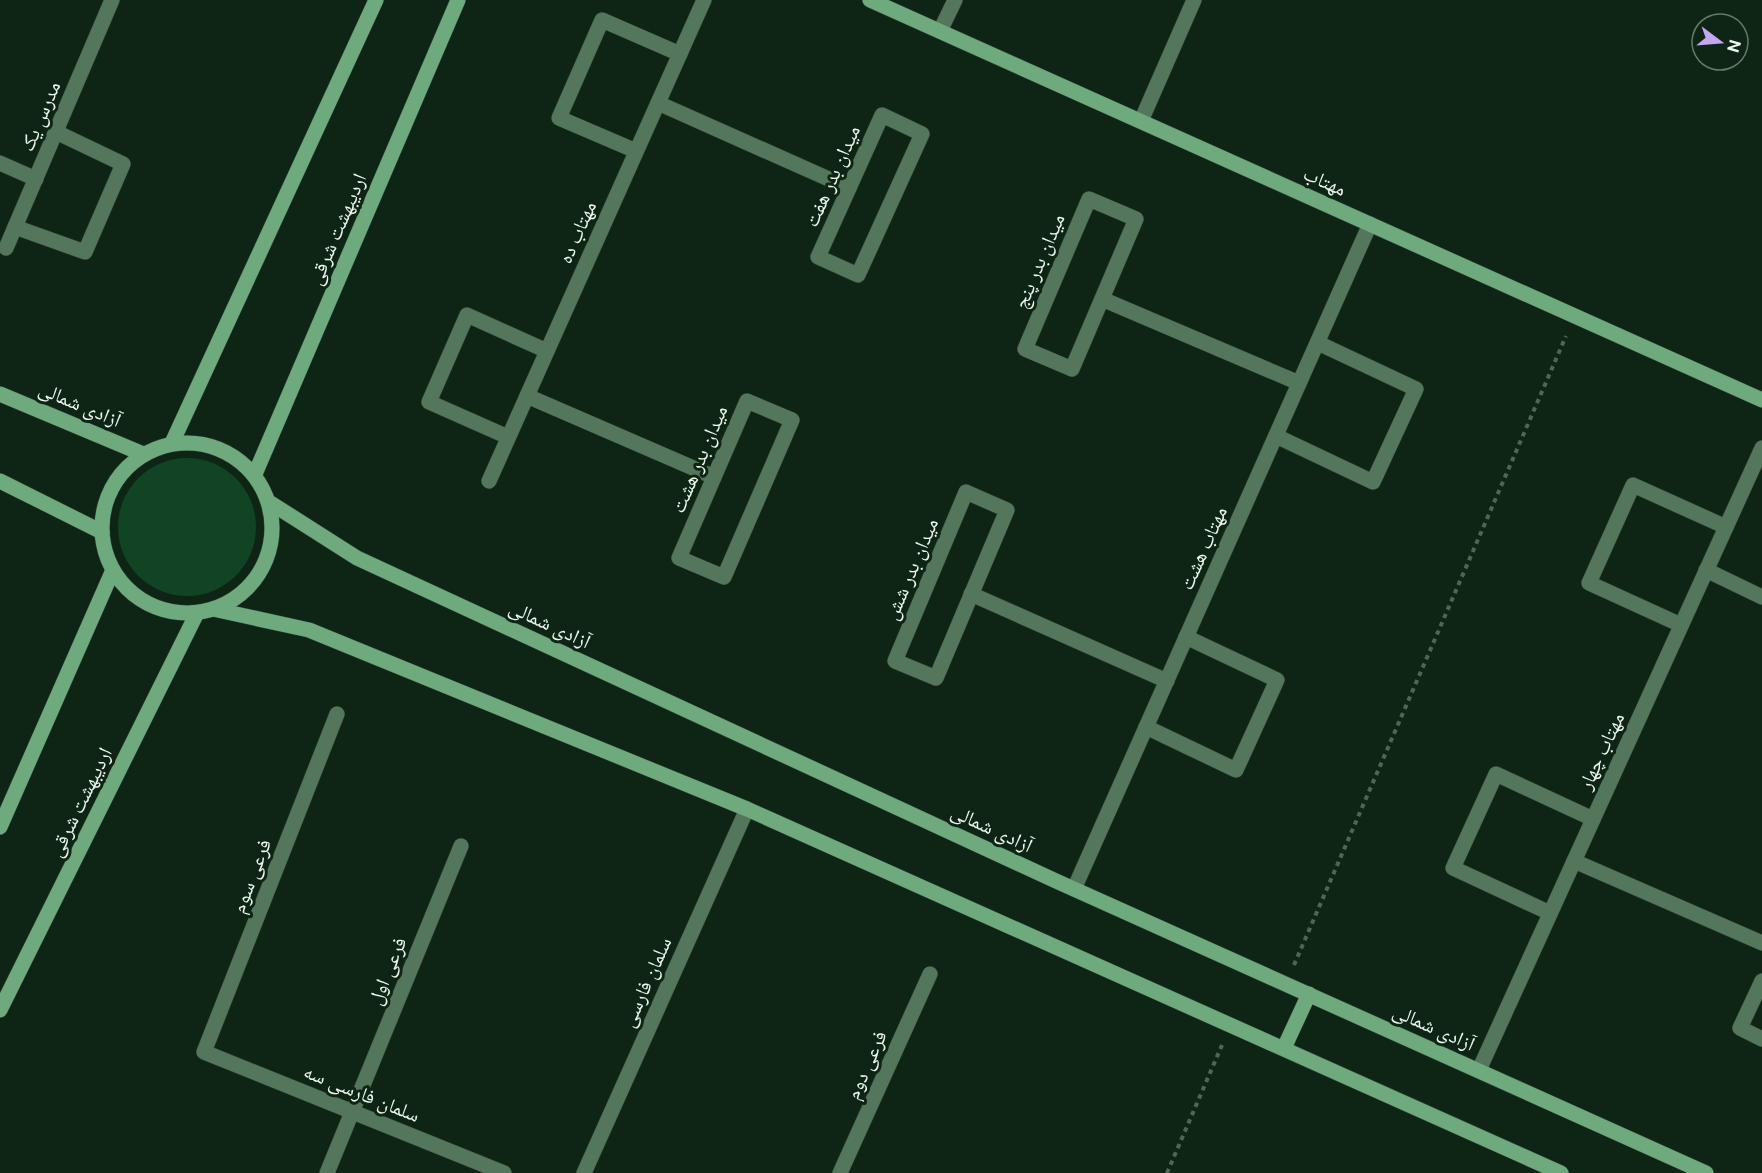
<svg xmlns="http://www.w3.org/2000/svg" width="1762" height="1173" viewBox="0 0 1762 1173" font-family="'Public Sans','Noto Naskh Arabic',sans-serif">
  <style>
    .green { fill: #114424 }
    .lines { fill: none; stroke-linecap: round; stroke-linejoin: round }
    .street-casing { stroke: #2d4333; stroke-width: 16 }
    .secondary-casing { stroke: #2d4333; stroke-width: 16 }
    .path { stroke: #516556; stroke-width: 4; stroke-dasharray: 4.5 4.5; stroke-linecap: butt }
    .street { stroke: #53765c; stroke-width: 15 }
    .secondary { stroke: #6fa97e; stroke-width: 15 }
    .labels { text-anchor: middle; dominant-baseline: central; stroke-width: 6; stroke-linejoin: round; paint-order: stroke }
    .street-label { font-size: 20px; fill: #eaf8ed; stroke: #0e2515 }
  </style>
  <rect width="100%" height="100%" fill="#0e2515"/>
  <circle class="green" cx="187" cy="527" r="69"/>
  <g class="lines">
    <g class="street-casing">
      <g id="street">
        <polyline points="940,31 955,0"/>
        <polyline points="658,103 849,188"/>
        <polygon points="882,115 922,134 858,275 818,257"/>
        <polyline points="1141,121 1194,0"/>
        <polyline points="636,151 559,118 602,20 680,54"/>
        <polyline points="0,163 36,179"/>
        <polygon points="1089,199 1136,219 1072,369 1025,349"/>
        <polyline points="15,227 85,252 123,164 56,132"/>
        <polyline points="6,248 112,0"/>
        <polyline points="1102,299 1299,383"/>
        <polyline points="527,396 714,477"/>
        <polygon points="747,401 792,420 724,577 679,558"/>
        <polyline points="1276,436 1373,482 1416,389 1318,343"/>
        <polyline points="508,437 429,402 467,315 547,351"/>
        <polyline points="489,481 704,0"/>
        <polygon points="966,492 1007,510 936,678 895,661"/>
        <polyline points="1706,570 1762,597"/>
        <polyline points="971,594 1167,681"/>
        <polyline points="1681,625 1589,583 1633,485 1726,527"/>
        <polyline points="337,714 204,1052 504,1173"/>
        <polyline points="1146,727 1236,770 1277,680 1186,637"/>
        <polyline points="1574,861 1762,943"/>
        <polyline points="1074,889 1370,224"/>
        <polyline points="1550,913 1453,868 1496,774 1593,819"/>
        <polyline points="1762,981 1740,1028 1762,1039"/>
        <polyline points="1479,1070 1762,448"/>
        <polyline points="327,1173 461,846"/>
        <polyline points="584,1173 747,809"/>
        <polyline points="840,1173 930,974"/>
      </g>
    </g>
    <g class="secondary-casing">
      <g id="secondary">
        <polyline points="870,0 1762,400"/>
        <polyline points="0,394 143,454"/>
        <circle cx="187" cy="528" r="85"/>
        <polyline points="172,443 376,0"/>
        <polyline points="255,474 458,0"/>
        <polyline points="0,481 102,532"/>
        <polyline points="269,502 357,558 1056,881 1706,1173"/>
        <polyline points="213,609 309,630 747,809 1561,1173"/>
        <polyline points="0,827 113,570"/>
        <polyline points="0,1010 197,613"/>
        <polyline points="1284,1048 1309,994"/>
      </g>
    </g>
    <g class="path">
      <polyline points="1294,965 1566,336"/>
      <polyline points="1167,1173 1222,1045"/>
    </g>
    <use href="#street" class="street"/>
    <use href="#secondary" class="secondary"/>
  </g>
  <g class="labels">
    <g class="street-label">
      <text transform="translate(40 116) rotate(-67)">مدرس یک</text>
      <text transform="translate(832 176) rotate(-66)">میدان بدر هفت</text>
      <text transform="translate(1325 181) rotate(24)">مهتاب</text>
      <text transform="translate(337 229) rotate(-67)">اردیبهشت شرقی</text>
      <text transform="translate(577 232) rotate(-66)">مهتاب ده</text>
      <text transform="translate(1039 261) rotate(-67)">میدان بدر پنج</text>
      <text transform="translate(80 404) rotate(23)">آزادی شمالی</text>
      <text transform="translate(699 459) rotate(-67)">میدان بدر هشت</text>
      <text transform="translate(1203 548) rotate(-66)">مهتاب هشت</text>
      <text transform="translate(911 569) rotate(-67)">میدان بدر شش</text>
      <text transform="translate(550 624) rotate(25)">آزادی شمالی</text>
      <text transform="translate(1601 751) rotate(-65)">مهتاب چهار</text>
      <text transform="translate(80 802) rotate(-64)">اردیبهشت شرقی</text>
      <text transform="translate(992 828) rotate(25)">آزادی شمالی</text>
      <text transform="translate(251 876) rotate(-69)">فرعی سوم</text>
      <text transform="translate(387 971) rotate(-68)">فرعی اول</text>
      <text transform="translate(646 982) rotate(-66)">سلمان فارسی</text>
      <text transform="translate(1434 1027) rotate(24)">آزادی شمالی</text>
      <text transform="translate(866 1065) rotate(-66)">فرعی دوم</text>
      <text transform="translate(362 1093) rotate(22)">سلمان فارسی سه</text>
    </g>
  </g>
  <g transform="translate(1720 42) rotate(106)"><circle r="28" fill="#0e2515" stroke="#66796b" stroke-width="1.5"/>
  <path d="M0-4.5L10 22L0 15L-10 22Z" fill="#c4a7f1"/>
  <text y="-9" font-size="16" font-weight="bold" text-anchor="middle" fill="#eaf8ed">N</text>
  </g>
</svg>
